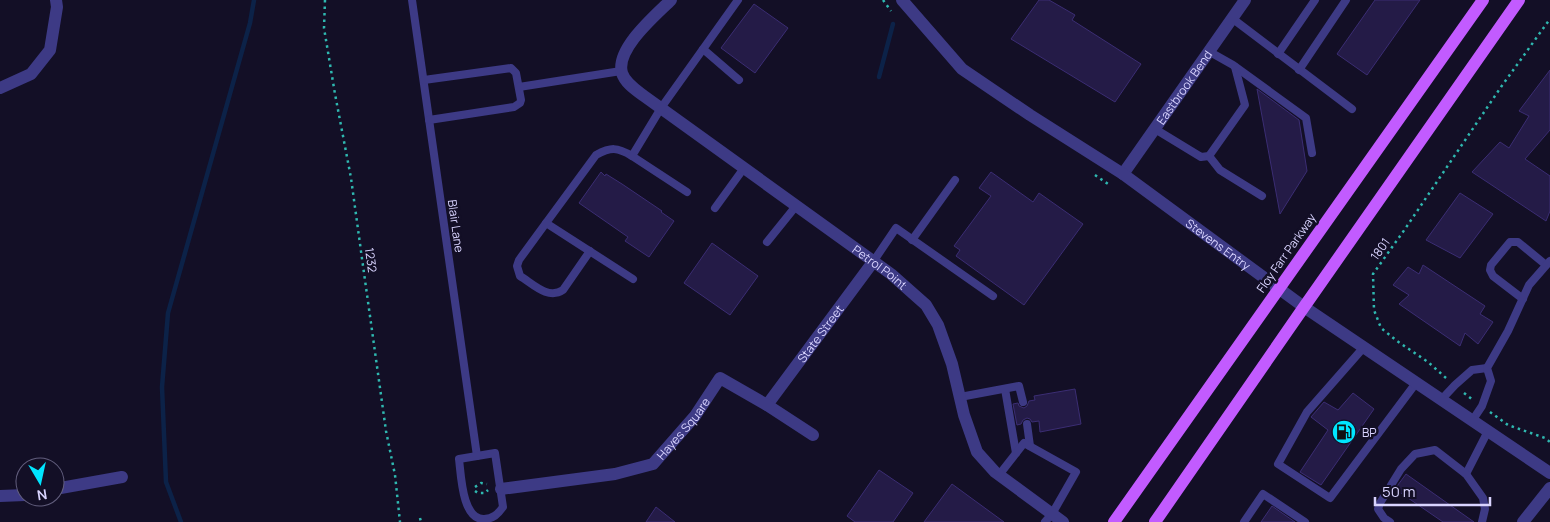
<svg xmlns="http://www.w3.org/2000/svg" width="1550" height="522" viewBox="0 0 1550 522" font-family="Manrope,sans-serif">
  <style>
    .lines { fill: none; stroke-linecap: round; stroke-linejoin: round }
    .stream { stroke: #0c2248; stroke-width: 4.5 }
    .building { fill: #241b47; stroke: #3b2d73 }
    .path { stroke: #2fb8b0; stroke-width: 2.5; stroke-dasharray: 2.5 4; stroke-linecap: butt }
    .service { stroke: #3d3a85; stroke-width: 8 }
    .minor { stroke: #3d3a85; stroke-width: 12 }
    .tertiary { stroke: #3d3a85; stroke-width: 12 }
    .primary { stroke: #c25bff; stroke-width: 12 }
    .labels { text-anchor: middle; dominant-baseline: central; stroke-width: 5; stroke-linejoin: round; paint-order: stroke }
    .street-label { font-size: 12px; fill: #d9d4ff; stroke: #130f26 }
    .poi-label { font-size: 12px; fill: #d9d4ff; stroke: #130f26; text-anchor: start }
  </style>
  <rect width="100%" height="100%" fill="#130f26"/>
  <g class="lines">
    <g class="stream">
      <polyline points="879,77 893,24"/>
      <polyline points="181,522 166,482 162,387 168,313 250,23 254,0"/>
    </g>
  </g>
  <g class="building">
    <polygon points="1039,0 1049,0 1075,15 1072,20 1141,64 1115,102 1011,39"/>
    <polygon points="1375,0 1420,0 1367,75 1337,54"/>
    <polygon points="754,4 788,28 755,73 721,48"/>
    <polygon points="1550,70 1550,130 1525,159 1550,176 1550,211 1546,221 1472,172 1500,142 1509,148 1529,116 1519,111"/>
    <polygon points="1257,89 1299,120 1307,171 1280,214"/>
    <polygon points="601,172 605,176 606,174 622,184 662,211 661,212 674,221 649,257 625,241 628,237 579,203"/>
    <polygon points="991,172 1033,202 1039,193 1083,224 1024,305 956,256 960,250 954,246 991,196 979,188"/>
    <polygon points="1460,193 1493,214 1460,258 1426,240"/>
    <polygon points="712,243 758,276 730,315 684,283"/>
    <polygon points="1423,265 1485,306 1480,314 1493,322 1478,344 1465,333 1460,346 1399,304 1409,295 1393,285 1408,267 1419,274"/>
    <polygon points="1075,389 1081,424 1040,432 1039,421 1032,422 1030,419 1027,418 1023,420 1021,424 1017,425 1013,404 1018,403 1019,406 1024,408 1027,406 1029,401 1035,400 1034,396"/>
    <polygon points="1353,393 1374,409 1321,485 1300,472 1328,430 1311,417 1324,402 1338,410"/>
    <polygon points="879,470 913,493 893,522 855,522 847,516"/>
    <polygon points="1406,474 1474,522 1443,522 1395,489"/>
    <polygon points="952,484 1004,522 924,522"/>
    <polygon points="1272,506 1295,522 1261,522"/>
    <polygon points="656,507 675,522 646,522"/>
  </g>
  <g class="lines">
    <g class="path">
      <polyline points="325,0 324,28 335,94 351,178 364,273 386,431 395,475 400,522"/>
      <polyline points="883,0 891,11"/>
      <polyline points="1095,175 1108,184 1111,182"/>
      <polyline points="1446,378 1428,362 1397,341 1381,328 1374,310 1373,274 1405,229 1501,87 1550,19"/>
      <polyline points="1464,393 1473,400"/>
      <polyline points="1490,412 1508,425 1545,438 1550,442"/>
      <polyline points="475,487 481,483 487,484"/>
      <polyline points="475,491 478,493 485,493 488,490"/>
      <polyline points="420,518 421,522"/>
    </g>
    <g class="service">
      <polyline points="412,0 477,456"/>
      <polyline points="1233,19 1352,109"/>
      <polyline points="703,49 739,80"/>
      <polyline points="1210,52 1233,65 1306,118 1312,153"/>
      <polyline points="1278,54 1315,0"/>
      <polyline points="1299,70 1346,0"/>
      <polyline points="424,80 511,68 516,73 521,100 520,103 514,107 429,120"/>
      <polyline points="519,87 621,71"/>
      <polyline points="1155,129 1201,157 1209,156 1245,105 1235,67"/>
      <path d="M632 156C617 147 611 147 596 155L546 223 633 279"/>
      <polyline points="1209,156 1220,170 1262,196"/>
      <polyline points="687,192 632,156 661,108 738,0"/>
      <polyline points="715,208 744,168"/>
      <path d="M546 223 519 260 517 266 520 276C533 284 548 300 563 290L590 251"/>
      <polyline points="912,240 955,180"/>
      <polyline points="767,242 796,206"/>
      <polyline points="873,262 896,228 993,296"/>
      <polyline points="1523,299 1493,276 1490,270 1491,265 1510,242 1518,242 1546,265"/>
      <polyline points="1364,347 1307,412 1278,464 1330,498 1416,383"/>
      <polyline points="1005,389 1016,453"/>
      <polyline points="960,397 1019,386 1023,402"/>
      <polyline points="1441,400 1455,385 1472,370 1487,368"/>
      <polyline points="1472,421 1482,406 1491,381 1487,368 1508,331 1529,285 1550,261"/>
      <polyline points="1027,424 1030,446"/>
      <path d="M495 453 503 507C498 514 493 519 484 519 462 520 461 474 459 459Z"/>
      <polyline points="1466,474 1488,431"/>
      <polyline points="999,475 1024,443 1076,472 1052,514 1045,522"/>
      <polyline points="1244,522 1263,494 1305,522"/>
      <polyline points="1390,522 1384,518 1378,509 1380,503 1401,469 1415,454 1435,450 1466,474 1483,498 1485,509 1482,522"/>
    </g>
    <g class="minor">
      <path id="s1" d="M671 0C656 15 615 49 622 73 625 83 636 90 644 96L891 274 926 305 938 325 952 364 964 415 977 452 995 472 1063 522"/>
      <polyline points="0,88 31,74 50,50 57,7 56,0"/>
      <path id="s2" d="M1123 174 1245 0"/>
      <path id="s3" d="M767 405 873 262"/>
      <polyline points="55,489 122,477"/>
      <path id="s4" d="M501 489 615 474 653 464 695 416 720 378 767 405 813 435"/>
      <polyline points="0,496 25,495"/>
      <polyline points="1523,522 1550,488"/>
    </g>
    <path class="tertiary" id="s5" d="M902 0 962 69 1030 115 1123 174 1304 307 1550 473"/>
    <g class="primary">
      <polyline points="1114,522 1483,0"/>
      <polyline points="1155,522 1304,307 1519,0"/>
    </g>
  </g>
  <defs>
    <g id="fuel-disc" transform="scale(1.25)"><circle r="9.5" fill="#00e5ff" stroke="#130f26"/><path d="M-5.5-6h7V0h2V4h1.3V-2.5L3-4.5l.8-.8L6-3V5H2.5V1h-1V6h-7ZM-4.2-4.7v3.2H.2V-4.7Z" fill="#111"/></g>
  </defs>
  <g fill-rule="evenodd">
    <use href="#fuel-disc" x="1344" y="432"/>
  </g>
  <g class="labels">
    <g class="street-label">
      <text stroke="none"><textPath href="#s2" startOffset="106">Eastbrook Bend</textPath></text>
      <text transform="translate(456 226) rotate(82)">Blair Lane</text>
      <text stroke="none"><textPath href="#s5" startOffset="402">Stevens Entry</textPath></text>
      <text transform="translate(1380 249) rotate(-54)">1801</text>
      <text transform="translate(1286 253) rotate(-55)">Floy Farr Parkway</text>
      <text transform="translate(371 260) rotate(82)">1232</text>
      <text stroke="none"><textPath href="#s1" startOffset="415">Petrol Point</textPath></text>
      <text stroke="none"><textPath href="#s3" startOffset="89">State Street</textPath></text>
      <text stroke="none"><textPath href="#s4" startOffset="201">Hayes Square</textPath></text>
    </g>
    <g class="poi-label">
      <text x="1362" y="432">BP</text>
    </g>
  </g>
  <g transform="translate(40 482) rotate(171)"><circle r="24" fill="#130f26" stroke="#625e7d"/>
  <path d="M0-4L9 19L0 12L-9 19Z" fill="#00e5ff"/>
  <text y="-8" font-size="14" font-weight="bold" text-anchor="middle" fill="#d9d4ff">N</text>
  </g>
  <path d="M1375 497v8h115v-8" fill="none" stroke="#d9d4ff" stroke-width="2.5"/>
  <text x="1382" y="497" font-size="15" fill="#d9d4ff" stroke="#130f26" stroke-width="4" paint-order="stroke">50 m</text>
</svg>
